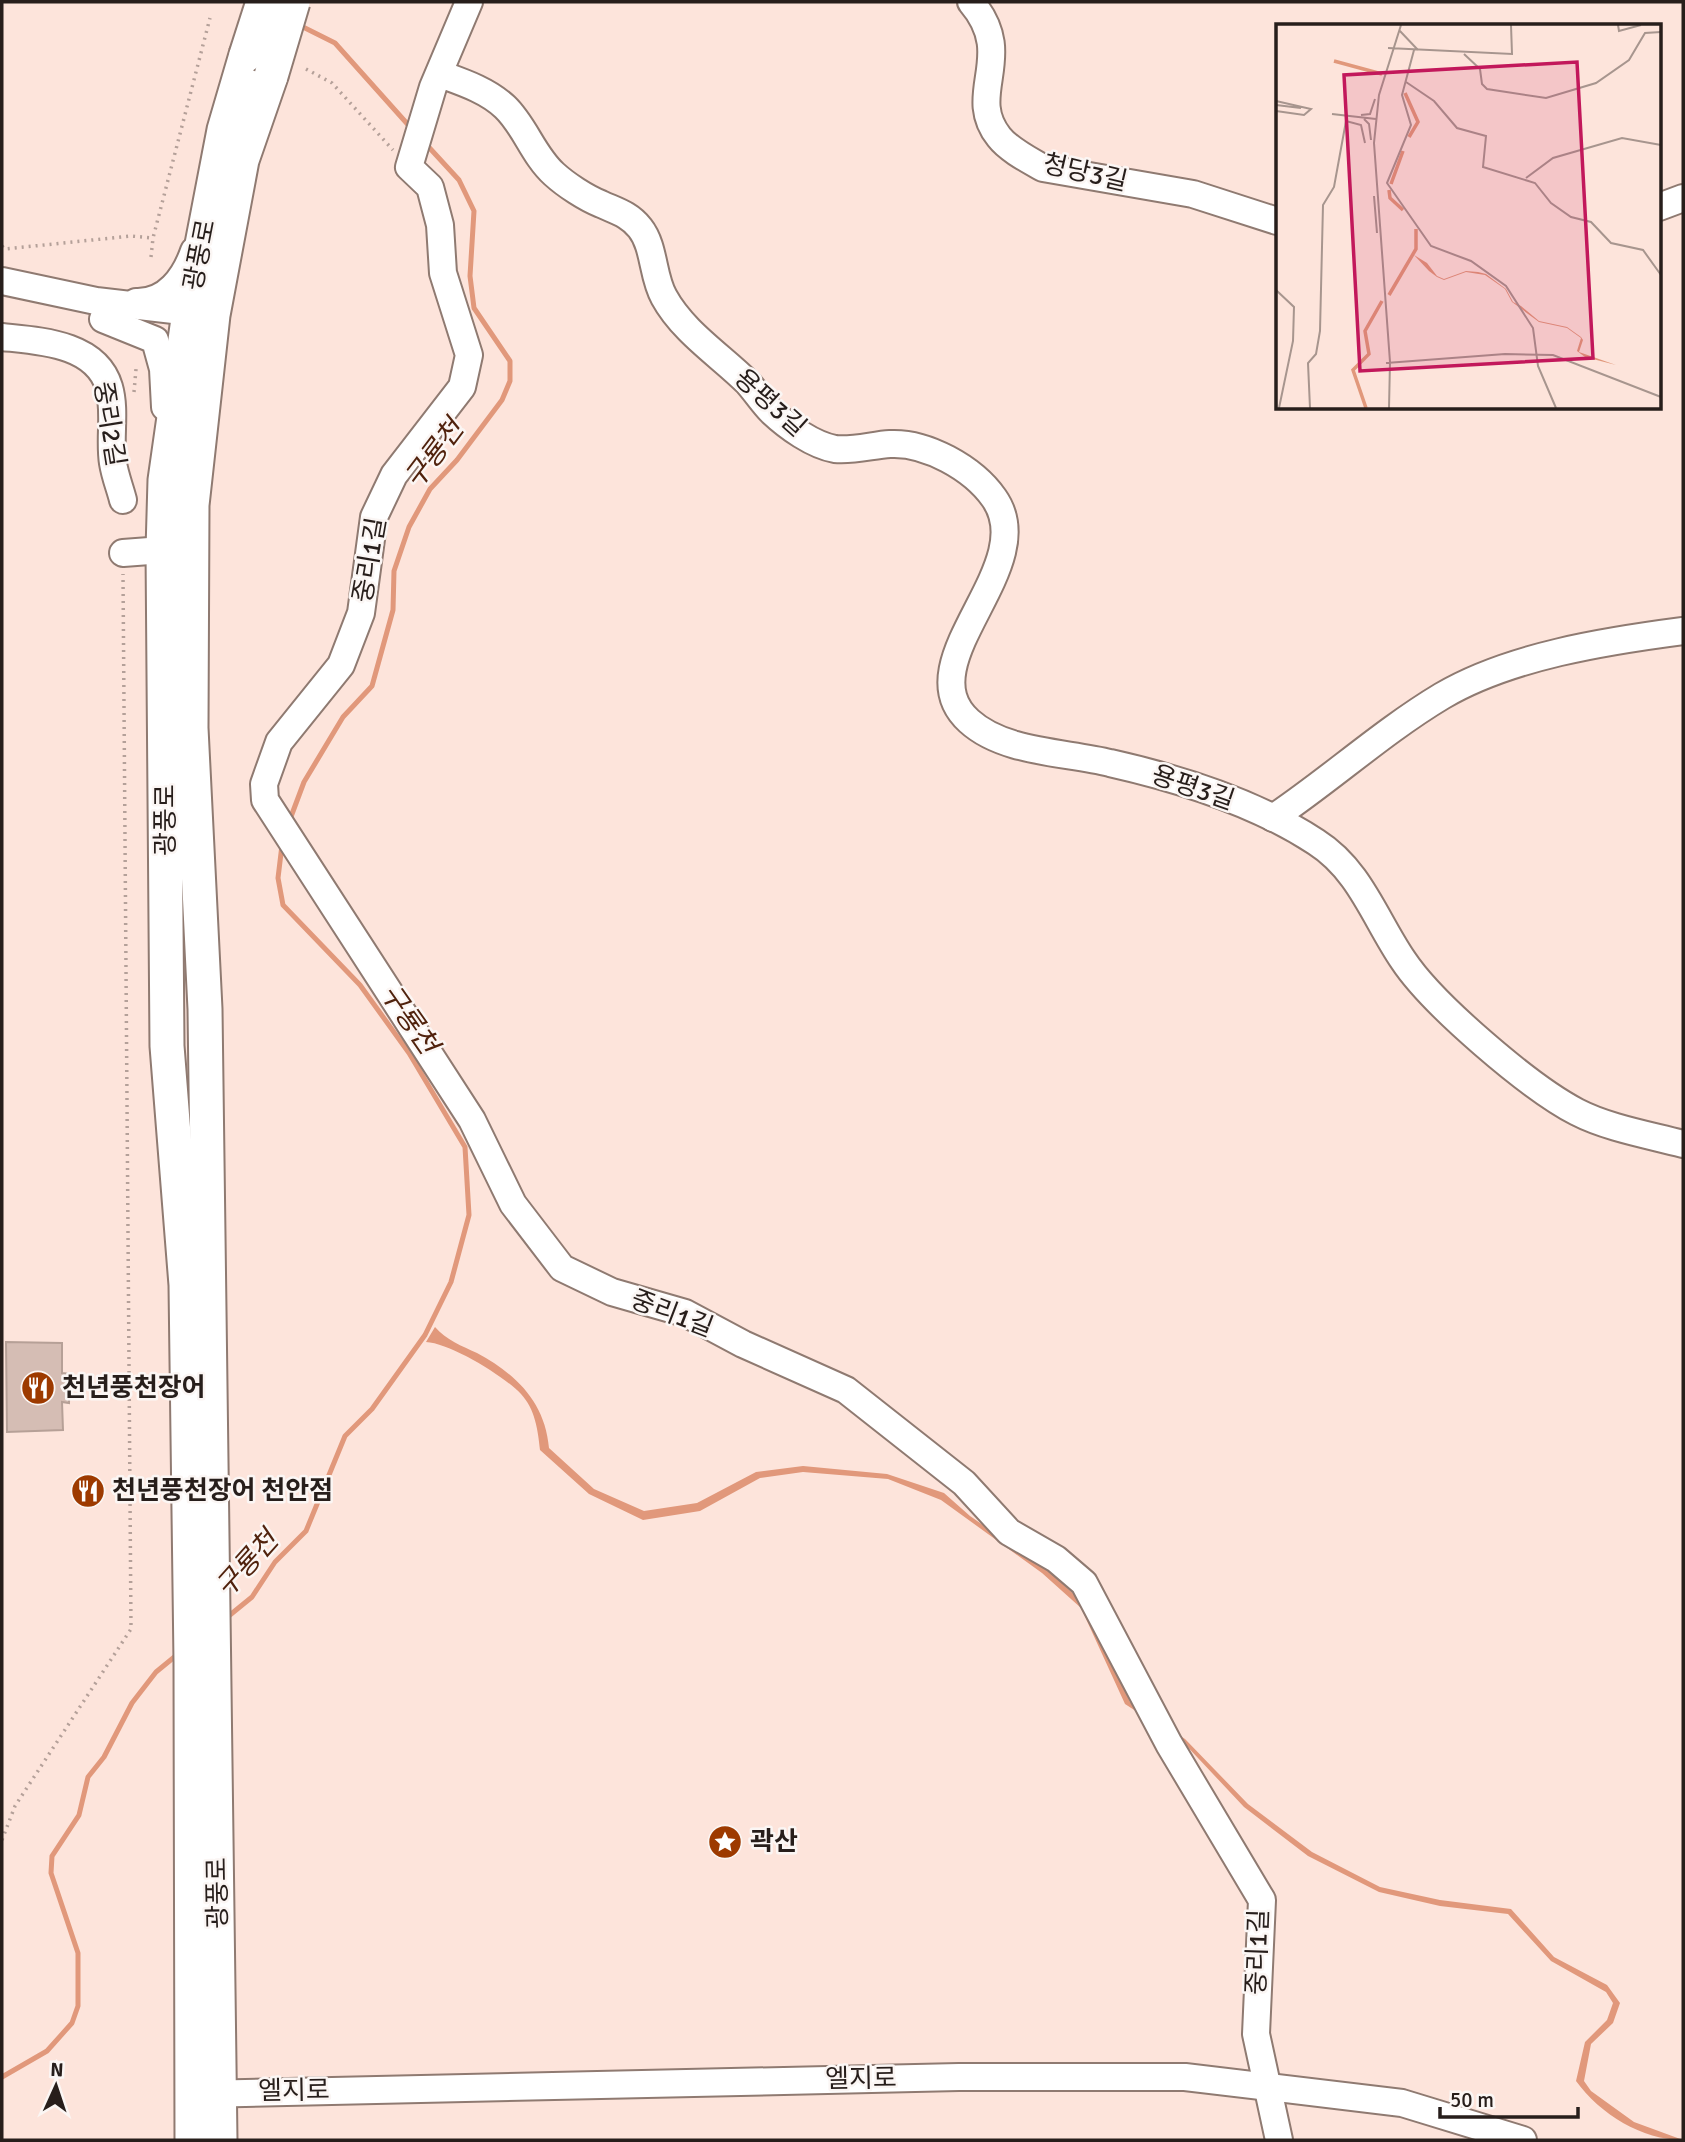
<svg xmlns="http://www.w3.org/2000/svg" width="1685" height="2142" viewBox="0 0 1685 2142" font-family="Signika,'Noto Sans KR',sans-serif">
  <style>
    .water { fill: #e1987b }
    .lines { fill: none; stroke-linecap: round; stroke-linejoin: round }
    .stream { stroke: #e1987b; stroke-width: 5 }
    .building { fill: #d5bdb4; stroke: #b6a097; stroke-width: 2 }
    .minor-casing { stroke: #8f7a71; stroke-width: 30 }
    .major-casing { stroke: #8f7a71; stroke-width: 37 }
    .path { stroke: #b4a099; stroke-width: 3.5; stroke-dasharray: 2 5; stroke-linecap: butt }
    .minor { stroke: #fff; stroke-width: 26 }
    .major { stroke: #fff; stroke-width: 33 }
    .major-bridge-casing { stroke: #8f7a71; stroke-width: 37; stroke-linecap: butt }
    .major-bridge { stroke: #fff; stroke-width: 33 }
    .labels { text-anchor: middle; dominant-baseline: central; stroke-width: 5; stroke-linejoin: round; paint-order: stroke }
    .street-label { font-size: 26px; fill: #271e1b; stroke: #fbf6f4 }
    .poi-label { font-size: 26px; font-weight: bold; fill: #271e1b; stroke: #fbf6f4; text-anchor: start }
    .water-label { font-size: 28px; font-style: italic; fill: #50220d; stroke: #fbf6f4 }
    .inset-river { fill: none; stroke: #e1987b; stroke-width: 3.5 }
    .inset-road { fill: none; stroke: #a7958e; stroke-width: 2 }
    .view { fill: #c2185b; fill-opacity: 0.15; stroke: #c2185b; stroke-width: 3.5 }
    .inset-edge { fill: none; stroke: #271e1b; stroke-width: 3.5 }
  </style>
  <rect width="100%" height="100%" fill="#fde4db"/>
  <path class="water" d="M435 1327C446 1340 462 1346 477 1353 516 1374 545 1402 549 1448L594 1489 644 1511 697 1503 756 1472 803 1466 887 1474 944 1493 970 1516 1045 1568 1087 1606 1130 1702 1185 1739 1248 1804 1312 1852 1380 1887 1440 1900 1511 1909 1554 1957 1607 1985 1620 2003 1613 2023 1591 2044 1584 2081 1591 2091 1634 2122 1683 2140C1642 2140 1600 2114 1576 2081L1585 2042 1607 2020 1613 2003 1606 1992 1551 1961 1508 1914 1440 1906 1379 1892 1308 1856 1244 1807 1182 1741 1125 1704 1081 1608 1042 1573 941 1500 888 1479 803 1472 760 1478 700 1511 643 1520 589 1494 540 1450C538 1430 535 1409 521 1394 504 1376 450 1343 426 1342Z"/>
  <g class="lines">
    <g class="stream">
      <polyline points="299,25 335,43 411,128"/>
      <polyline points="289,822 304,782 343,717 372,686 393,610 394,571 409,527 430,489 457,460 502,400 510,381 510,361 474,308 470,276 474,211 459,180 425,143"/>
      <polyline points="225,1619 252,1597 275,1562 306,1531 345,1436 372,1409 425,1335 451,1282 469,1215 465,1147 409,1053 360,985 283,905 278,878 282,845"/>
      <polyline points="2,2077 47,2051 72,2023 78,2006 78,1953 51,1873 52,1856 79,1815 88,1777 104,1757 132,1703 156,1672 178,1654"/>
    </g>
  </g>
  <polygon class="building" points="6,1342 62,1343 62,1373 70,1374 69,1403 62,1402 63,1430 7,1432"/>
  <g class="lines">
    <g class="minor-casing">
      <g id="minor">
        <polyline points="469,2 433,87 409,167 430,187 440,225 443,273 469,355 462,387 394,475 374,517 361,613 341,665 279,742 264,784 265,800 472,1120 513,1204 562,1268 612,1292 685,1313 743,1344 846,1390 964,1483 1009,1532 1056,1559 1084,1583 1169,1744 1262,1900 1256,2034 1279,2140"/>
        <path d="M971 2C1018 57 964 93 999 137 1009 150 1029 160 1043 168L1193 194 1277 221"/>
        <path d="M440 74C462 82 487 90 505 107 525 126 533 155 554 174 566 185 586 198 601 204 616 211 629 214 640 228 655 247 652 276 664 297 683 332 721 356 748 383 756 392 763 403 772 412 788 427 813 445 835 449 853 451 873 445 890 444 926 442 973 468 994 498 1043 567 904 662 969 721 1004 753 1066 752 1110 763 1181 779 1255 802 1316 842 1360 870 1375 919 1403 960 1432 1004 1529 1087 1577 1112 1608 1128 1649 1135 1683 1144"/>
        <polyline points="1659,207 1683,198"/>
        <polyline points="2,281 96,301 208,314"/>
        <path d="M136 302C167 303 185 277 194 251"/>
        <polyline points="103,319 155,340 163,369 165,407"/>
        <path d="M2 337C39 341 96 343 109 387 116 411 109 439 113 463 115 476 120 488 123 500"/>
        <polyline points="123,553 163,550"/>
        <path d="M1273 818C1331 779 1382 732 1442 696 1510 656 1606 641 1683 631"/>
        <polyline points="201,2094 959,2077 1185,2077 1402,2103 1523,2140"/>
      </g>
    </g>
    <g class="major-casing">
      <g id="major">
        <polyline points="192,2140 191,1662 186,1285 167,1046 163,550 165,480 189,312 224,130 246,55"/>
        <polyline points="220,2140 205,1009 191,728 192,505 213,315 242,160 271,76"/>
      </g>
    </g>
    <g class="path">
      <polyline points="306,69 332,83 393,150"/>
      <polyline points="2,246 5,249 131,236 153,238"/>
      <polyline points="151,257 153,238 210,18"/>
      <polyline points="134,392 136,369"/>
      <polyline points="2,1840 15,1806 131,1629 123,574"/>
    </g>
    <use href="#minor" class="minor"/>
    <use href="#major" class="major"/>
    <g class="major-bridge-casing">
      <g id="major-bridge">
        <polyline points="246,55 263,2"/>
        <polyline points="271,76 293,2"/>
      </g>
    </g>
    <use href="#major-bridge" class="major-bridge"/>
  </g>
  <defs>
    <g id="restaurant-disc" transform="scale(1.75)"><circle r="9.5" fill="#9d3a00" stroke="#fbf6f4"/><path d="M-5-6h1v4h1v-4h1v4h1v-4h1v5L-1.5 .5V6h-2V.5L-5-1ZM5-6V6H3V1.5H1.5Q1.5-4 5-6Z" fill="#fff"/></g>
    <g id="sight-disc" transform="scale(1.75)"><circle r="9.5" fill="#9d3a00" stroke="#fbf6f4"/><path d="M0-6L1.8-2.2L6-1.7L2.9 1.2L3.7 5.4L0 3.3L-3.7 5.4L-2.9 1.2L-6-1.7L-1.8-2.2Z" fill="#fff"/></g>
  </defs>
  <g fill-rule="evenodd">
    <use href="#restaurant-disc" x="38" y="1388"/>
    <use href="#restaurant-disc" x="88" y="1491"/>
    <use href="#sight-disc" x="725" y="1842"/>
  </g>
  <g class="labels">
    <g class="street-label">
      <text transform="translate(1085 173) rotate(13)">청당3길</text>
      <text transform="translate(200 255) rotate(-79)">광풍로</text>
      <text transform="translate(770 403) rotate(42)">용평3길</text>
      <text transform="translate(109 424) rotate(81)">중리2길</text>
      <text transform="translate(370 560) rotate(-80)">중리1길</text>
      <text transform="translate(1193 788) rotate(19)">용평3길</text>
      <text transform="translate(166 820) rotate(-90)">광풍로</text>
      <text transform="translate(672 1314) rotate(21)">중리1길</text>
      <text transform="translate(218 1893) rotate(-91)">광풍로</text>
      <text transform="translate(1258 1952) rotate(-88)">중리1길</text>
      <text transform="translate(861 2079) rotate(-1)">엘지로</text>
      <text transform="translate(294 2091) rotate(-1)">엘지로</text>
    </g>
    <g class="poi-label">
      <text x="62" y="1388">천년풍천장어</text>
      <text x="112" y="1491">천년풍천장어 천안점</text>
      <text x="750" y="1842">곽산</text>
    </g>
    <g class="water-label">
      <text transform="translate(434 454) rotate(-53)">구룡천</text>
      <text transform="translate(409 1019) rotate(55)">구룡천</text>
      <text transform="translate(247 1564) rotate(-48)">구룡천</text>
    </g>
  </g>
  <g transform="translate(1276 24)">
    <rect width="385" height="385" fill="#fde4db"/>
    <path d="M138 231 151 239 161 252 168 255 190 247 202 248 210 250 230 265 237 278 245 282 263 297 291 303 305 313 307 316 303 328 340 341 385 366 340 341 309 333 301 327 305 314 291 304 263 298 236 278 229 265 209 251 190 248 168 256 161 253 153 247Z" fill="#e1987b"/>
    <path class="inset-river" d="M58 37 106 50M129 69 142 98 133 113M115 160 127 127M113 166 114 174 127 186M113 271 140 225V205M90 384 77 346 93 330 89 307 106 277"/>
    <path class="inset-road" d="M342 1 343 7 365 1M123 6 142 26M112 24 236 30 235 1M138 26 126 71 135 101 111 159 155 222 195 237 230 262 257 304 262 342 280 384M188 30 204 45 206 60 211 65 270 74 320 59 353 36 369 9 385 8M130 58 158 77 181 104 210 112 207 143 259 159 275 179 295 193 315 198 335 219 367 226 385 251M0 77 35 85 28 91 0 87M0 81 25 84M56 90 100 95M85 91 94 90 99 75M88 95 93 100 95 116M250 154 277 134 346 114 385 121M98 172 101 209M0 266 18 283 17 317 3 384M110 339 229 330 277 331 385 373M34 384 32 339 40 330 44 307 47 181 58 163 70 97 85 101 89 119M113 384 114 338 98 119 103 71 125 1"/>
    <path class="view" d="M301 38 317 334 84 347 68 51Z"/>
    <rect width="385" height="385" class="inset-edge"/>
  </g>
  <rect width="1685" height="2142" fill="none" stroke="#271e1b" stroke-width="7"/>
  <g transform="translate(56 2086) rotate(3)" stroke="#fbf6f4" stroke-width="5" paint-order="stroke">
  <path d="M0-5L12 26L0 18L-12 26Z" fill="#271e1b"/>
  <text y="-10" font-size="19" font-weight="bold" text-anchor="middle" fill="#271e1b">N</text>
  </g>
  <path d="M1440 2107v10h138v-10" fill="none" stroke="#271e1b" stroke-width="3.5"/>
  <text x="1450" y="2107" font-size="21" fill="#271e1b" stroke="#fbf6f4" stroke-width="5" paint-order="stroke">50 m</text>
</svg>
